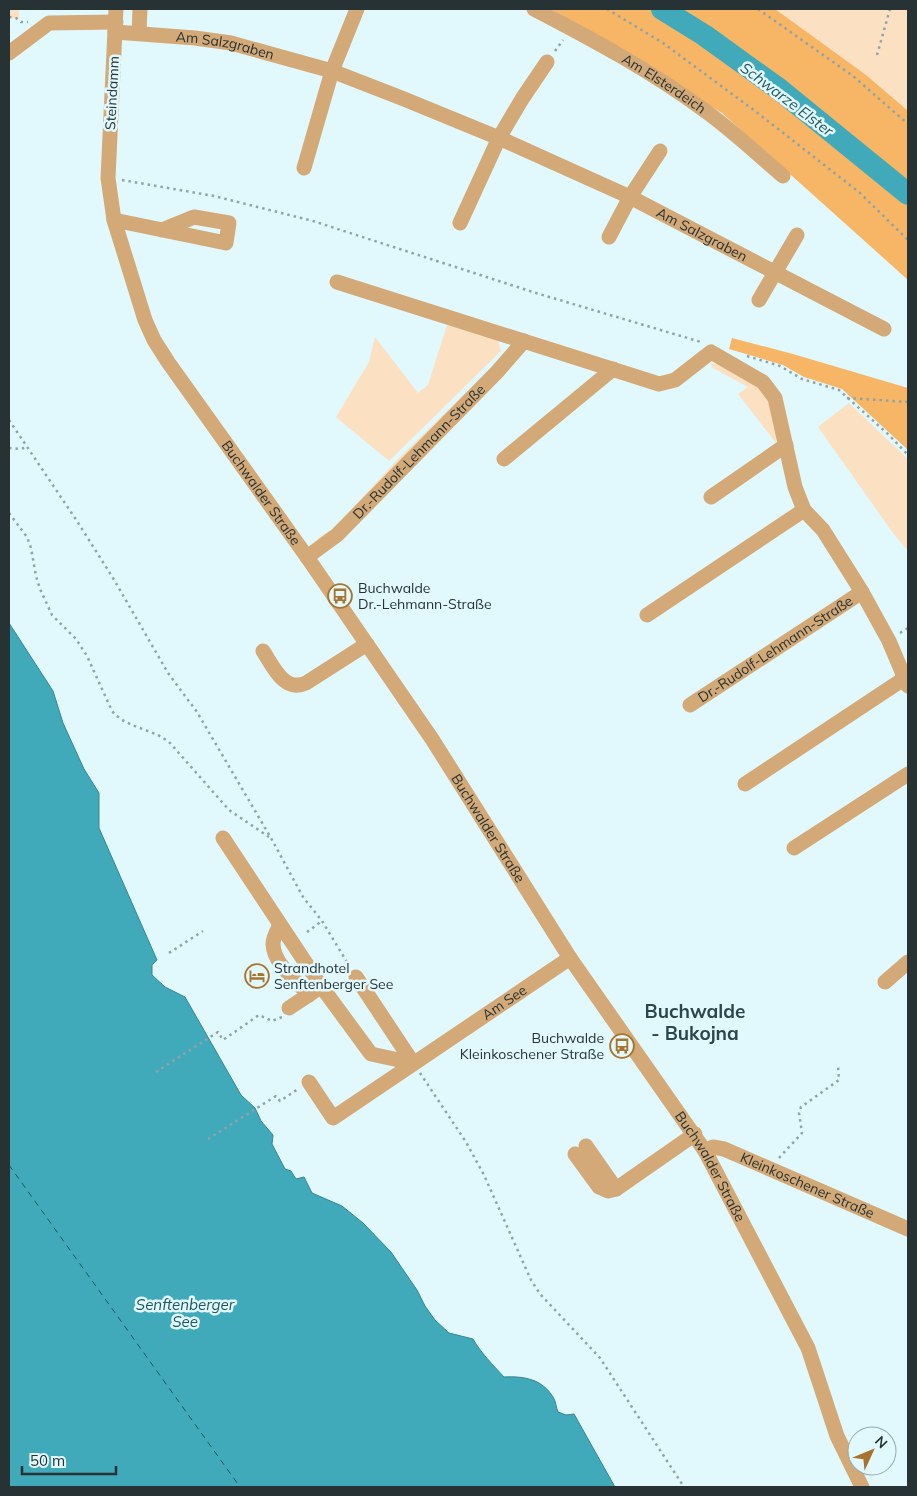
<svg xmlns="http://www.w3.org/2000/svg" width="917" height="1496" viewBox="0 0 917 1496" font-family="Mulish,sans-serif">
  <style>
    .green { fill: #fbe0c2 }
    .forest { fill: #f6b666 }
    .water { fill: #40a9ba; stroke: #388592 }
    .lines { fill: none; stroke-linecap: round; stroke-linejoin: round }
    .river { stroke: #40a9ba; stroke-width: 22 }
    .ferry { stroke: #1c565f; stroke-width: 1; stroke-dasharray: 6 5; stroke-linecap: butt }
    .path { stroke: #90a3a6; stroke-width: 2.5; stroke-dasharray: 2.5 4; stroke-linecap: butt }
    .minor { stroke: #d3a977; stroke-width: 15 }
    .labels { text-anchor: middle; dominant-baseline: central; stroke-width: 5; stroke-linejoin: round; paint-order: stroke }
    .street-label { font-size: 14px; fill: #263234; stroke: #e1f9fd }
    .poi-label { font-size: 14px; fill: #263234; stroke: #e1f9fd; text-anchor: start }
    .water-label { font-size: 15px; font-style: italic; fill: #1c565f; stroke: #e1f9fd }
    .district-label { font-size: 19px; font-weight: bold; fill: #2c464a; stroke: #e1f9fd }
  </style>
  <rect width="100%" height="100%" fill="#e1f9fd"/>
  <g class="green">
    <polygon points="9,9 19,9 19,19 9,18"/>
    <polygon points="775,9 908,9 908,111"/>
    <polygon points="447,325 498,340 501,351 389,461 336,417 369,362 375,337 418,393 428,385"/>
    <polygon points="501,358 320,542 317,539 334,528 397,460"/>
    <polygon points="710,363 724,365 760,385 768,397 777,436 776,443 738,394 748,387 713,368"/>
    <polygon points="849,403 908,459 908,551 893,533 818,427"/>
  </g>
  <g class="forest">
    <polygon points="551,9 775,9 866,75 908,111 908,280 722,113"/>
    <polygon points="732,338 793,354 908,388 908,450 842,389 804,377 783,365 729,349"/>
  </g>
  <path class="water" d="M9 623 53 691 63 723 84 769 99 793V828L157 960 152 965V975L165 987 185 997 241 1095 255 1108 261 1121 273 1135 272 1144 285 1169 291 1171 296 1179 304 1177 312 1193 342 1206 363 1223 391 1252 417 1290 425 1306 435 1320 449 1333 473 1339C481 1353 493 1365 504 1377 524 1376 542 1379 553 1397 556 1401 556 1408 558 1412L566 1415 574 1414 615 1487H9Z"/>
  <g class="lines">
    <polyline class="river" points="662,9 704,35 779,89 908,194"/>
    <polyline class="ferry" points="9,1165 240,1487"/>
    <g class="path">
      <polyline points="607,9 663,43 755,111 860,193 908,240"/>
      <polyline points="758,9 853,76 908,124"/>
      <polyline points="9,17 16,18 21,22 28,22"/>
      <polyline points="555,51 563,40"/>
      <polyline points="877,55 890,9"/>
      <polyline points="122,180 214,196 313,221 536,293 701,342"/>
      <polyline points="747,356 780,366 802,379 839,390 889,435 908,455"/>
      <polyline points="847,398 908,402"/>
      <polyline points="9,420 75,518 113,578 168,673 197,712 271,838 303,897 322,921 350,967"/>
      <polyline points="9,448 20,449 28,447"/>
      <path d="M9 513 27 537 31 548 36 576 40 589 52 615 76 639 87 656 112 711C127 729 153 728 170 743L229 810 269 837"/>
      <polyline points="900,633 908,628"/>
      <polyline points="307,932 322,921"/>
      <polyline points="169,953 203,931"/>
      <polyline points="156,1072 218,1032 223,1040 259,1015 272,1021 282,1017"/>
      <polyline points="420,1073 466,1142 484,1175 531,1280 540,1294 600,1358 684,1487"/>
      <polyline points="208,1139 276,1096 280,1101 298,1089"/>
      <polyline points="779,1158 802,1133 799,1113 801,1107 839,1080 838,1066"/>
    </g>
    <g class="minor">
      <path id="s1" d="M116 9 108 178 114 220 145 320 154 340 168 362 307 557 432 739 570 958 705 1151 808 1348 837 1436 862 1487"/>
      <path id="s2" d="M534 9C592 39 651 71 704 110 732 130 757 154 783 176"/>
      <path id="s3" d="M115 32 195 38 231 43 332 71 404 99 499 138 630 197 884 329"/>
      <polyline points="139,33 140,9"/>
      <polyline points="9,53 49,23 116,22"/>
      <polyline points="304,168 332,71 357,9"/>
      <polyline points="114,220 226,243 229,223 194,217 162,230"/>
      <polyline points="460,223 499,138 522,99 547,62"/>
      <polyline points="609,237 630,197 660,151"/>
      <polyline points="337,282 659,384 675,380 711,352 763,382 775,398 795,487 804,510 823,530 862,592 889,641 908,686"/>
      <polyline points="759,300 797,235"/>
      <polyline points="504,459 613,369"/>
      <polyline points="711,497 786,445"/>
      <path id="s4" d="M307 557 337 535 497 372 524 341"/>
      <polyline points="647,615 804,510"/>
      <path d="M263 651C273 666 284 693 306 683L367 644"/>
      <path id="s5" d="M690 705 862 592"/>
      <polyline points="745,784 905,678"/>
      <polyline points="223,838 321,986 371,1054 413,1063"/>
      <polyline points="794,848 908,774"/>
      <path d="M280 925C277 931 273 937 273 944 274 965 296 980 309 995"/>
      <polyline points="356,977 413,1063"/>
      <polyline points="885,982 908,962"/>
      <polyline points="289,1008 316,990"/>
      <path id="s6" d="M309 1082 333 1118 570 958"/>
      <polyline points="586,1146 616,1189"/>
      <path id="s7" d="M705 1151 713 1147 724 1149 908 1229"/>
      <polyline points="575,1154 599,1187 608,1191 616,1189 695,1134"/>
    </g>
  </g>
  <defs>
    <g id="bus-ring" transform="scale(1.25)"><circle r="9.5" fill="#e1f9fd" stroke="#a8732d" stroke-width="1.5"/><path d="M-5-6H5V4H4V6H2V4H-2V6H-4V4H-5ZM-3.5-4V0h7V-4ZM-3.5 1.2v1.5H-2V1.2ZM2 1.2v1.5H3.5V1.2Z" fill="#a8732d"/></g>
    <g id="hotel-ring" transform="scale(1.25)"><circle r="9.5" fill="#e1f9fd" stroke="#a8732d" stroke-width="1.5"/><path d="M-6-4.5h1.5V1H6V5H4.5V3h-9V5H-6ZM-4 0a1.8 1.8 0 1 1 3.6 0ZM.5 0V-2.5h3Q6-2.5 6 0Z" fill="#a8732d"/></g>
  </defs>
  <g fill-rule="evenodd">
    <use href="#bus-ring" x="340" y="596"/>
    <use href="#hotel-ring" x="257" y="976"/>
    <use href="#bus-ring" x="622" y="1046"/>
  </g>
  <g class="labels">
    <g class="street-label">
      <text stroke="none"><textPath href="#s3" startOffset="111">Am Salzgraben</textPath></text>
      <text stroke="none"><textPath href="#s2" startOffset="150">Am Elsterdeich</textPath></text>
      <text transform="translate(112 93) rotate(-87)">Steindamm</text>
      <text stroke="none"><textPath href="#s3" startOffset="626">Am Salzgraben</textPath></text>
      <text stroke="none"><textPath href="#s4" startOffset="154">Dr.-Rudolf-Lehmann-Straße</textPath></text>
      <text stroke="none"><textPath href="#s1" startOffset="525">Buchwalder Straße</textPath></text>
      <text stroke="none"><textPath href="#s5" startOffset="102">Dr.-Rudolf-Lehmann-Straße</textPath></text>
      <text stroke="none"><textPath href="#s1" startOffset="930">Buchwalder Straße</textPath></text>
      <text stroke="none"><textPath href="#s6" startOffset="250">Am See</textPath></text>
      <text stroke="none"><textPath href="#s1" startOffset="1335">Buchwalder Straße</textPath></text>
      <text stroke="none"><textPath href="#s7" startOffset="111">Kleinkoschener Straße</textPath></text>
    </g>
    <g class="poi-label">
      <text x="358" y="588">Buchwalde<tspan x="358" dy="16">Dr.-Lehmann-Straße</tspan></text>
      <text x="274" y="968">Strandhotel<tspan x="274" dy="16">Senftenberger See</tspan></text>
      <text x="604" y="1038" text-anchor="end">Buchwalde<tspan x="604" dy="16">Kleinkoschener Straße</tspan></text>
    </g>
    <g class="water-label">
      <text transform="translate(787 99) rotate(37)">Schwarze Elster</text>
      <text x="185" y="1304">Senftenberger<tspan x="185" dy="17">See</tspan></text>
    </g>
    <g class="district-label">
      <text x="695" y="1011">Buchwalde<tspan x="695" dy="22">- Bukojna</tspan></text>
    </g>
  </g>
  <rect width="917" height="1496" fill="none" stroke="#263234" stroke-width="20"/>
  <g transform="translate(872 1451) rotate(46)"><circle r="24" fill="#e1f9fd" stroke="#96a9ad"/>
  <path d="M0-4L9 19L0 12L-9 19Z" fill="#a8732d"/>
  <text y="-8" font-size="14" font-weight="bold" text-anchor="middle" fill="#263234">N</text>
  </g>
  <path d="M22 1466v8h94v-8" fill="none" stroke="#263234" stroke-width="2.5"/>
  <text x="30" y="1466" font-size="15" fill="#263234" stroke="#e1f9fd" stroke-width="4" paint-order="stroke">50 m</text>
</svg>
